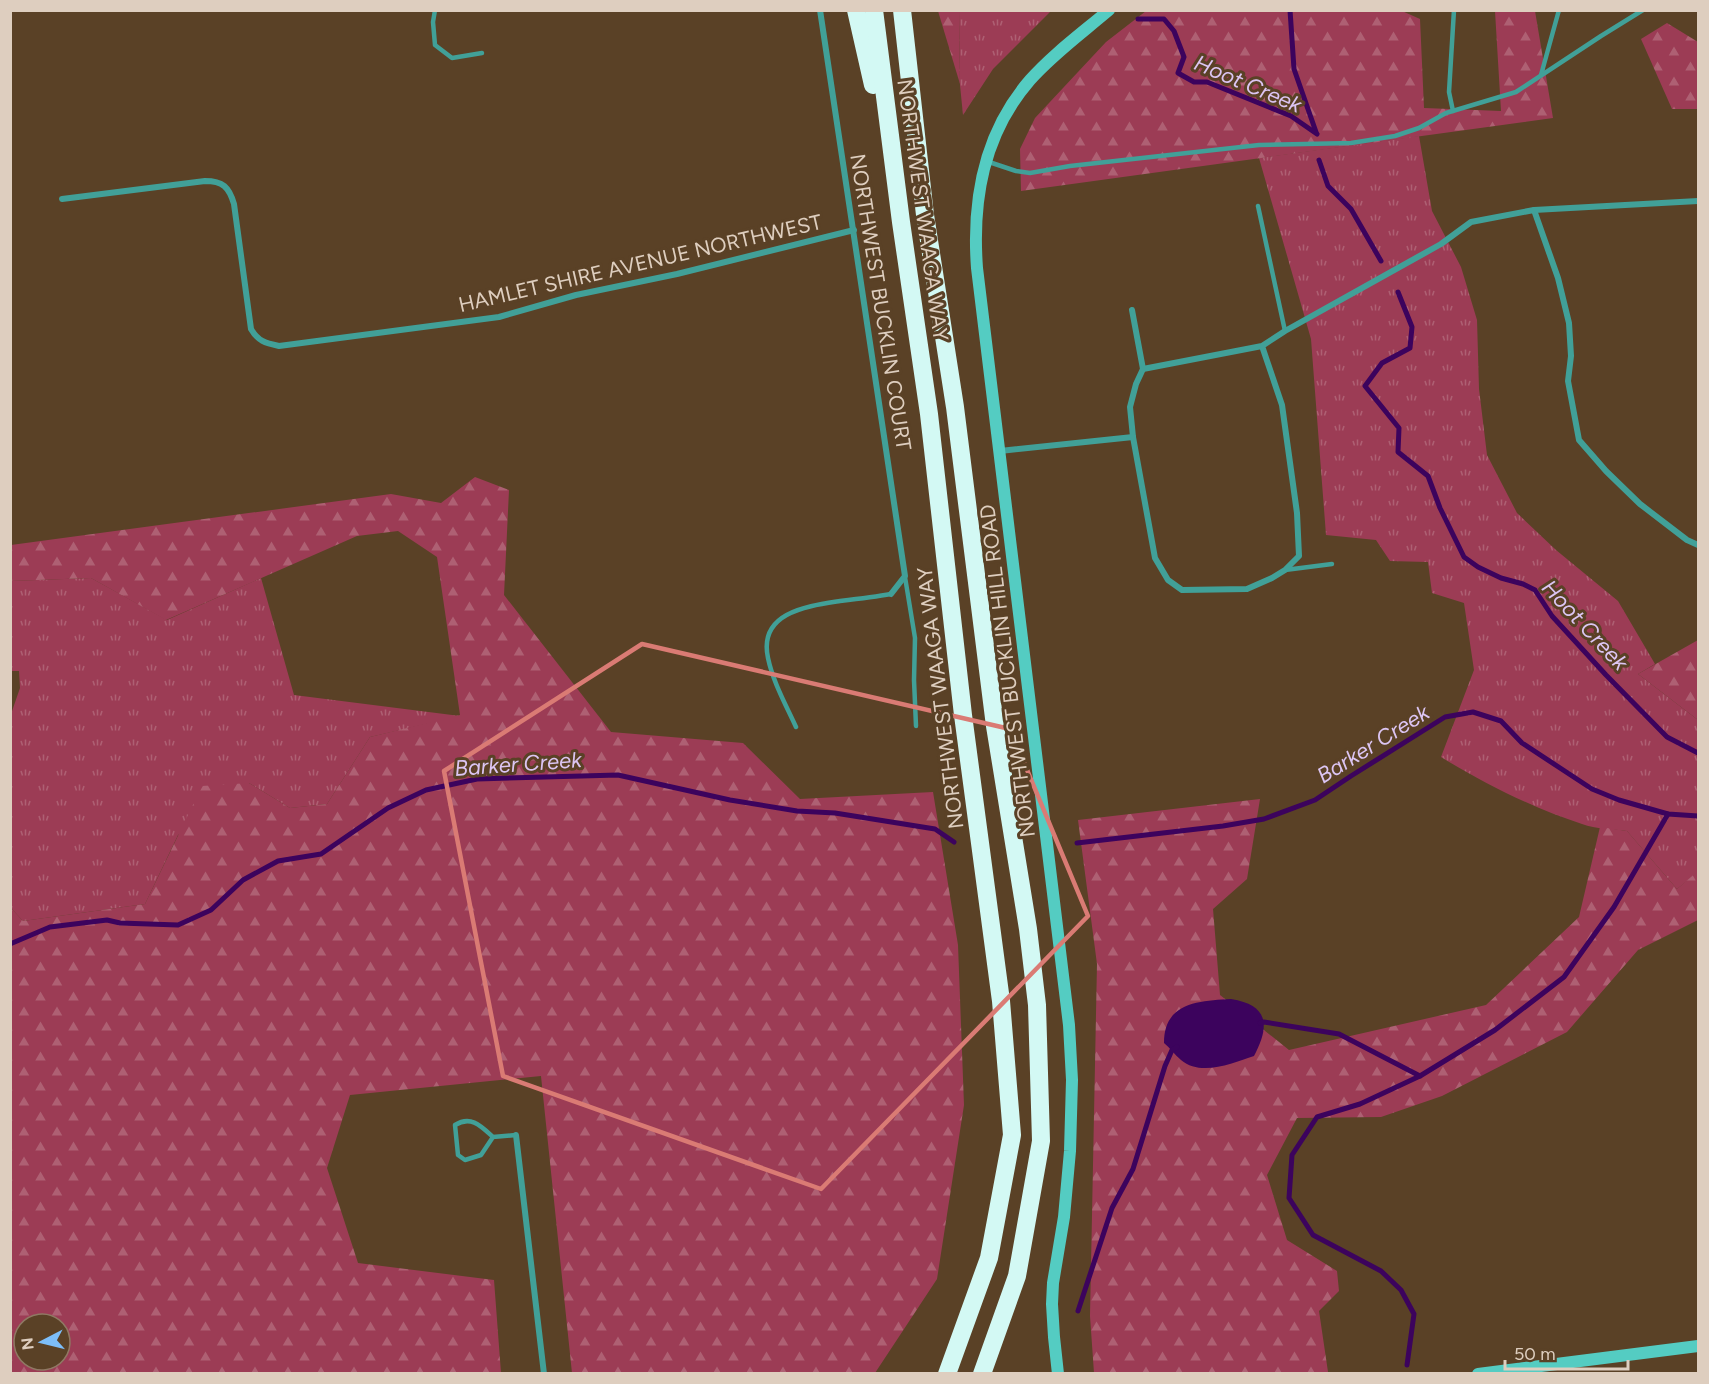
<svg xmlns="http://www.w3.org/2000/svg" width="1709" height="1384" viewBox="0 0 1709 1384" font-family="Figtree,sans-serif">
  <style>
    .grass { fill: url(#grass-tufts) }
    .forest { fill: url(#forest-firs); fill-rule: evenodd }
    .water { fill: #3c035d }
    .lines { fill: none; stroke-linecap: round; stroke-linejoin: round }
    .stream { stroke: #3c035d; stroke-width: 5 }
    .lane { stroke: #41a098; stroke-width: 4.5 }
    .street { stroke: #41a098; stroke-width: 6 }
    .secondary { stroke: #54ccc2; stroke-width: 12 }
    .highway { stroke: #d3f9f4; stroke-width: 18 }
    .marked { fill: none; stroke: #da7b74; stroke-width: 4.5; stroke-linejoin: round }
    .labels { text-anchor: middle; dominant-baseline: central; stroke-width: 6; stroke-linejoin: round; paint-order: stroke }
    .street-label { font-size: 21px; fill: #decebf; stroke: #5a4126 }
    .water-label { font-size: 22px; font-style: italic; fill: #dcc5f3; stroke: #5a4126 }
  </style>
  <defs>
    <pattern id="grass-tufts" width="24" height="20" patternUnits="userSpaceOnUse" patternTransform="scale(1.5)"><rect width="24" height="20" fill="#9c3c55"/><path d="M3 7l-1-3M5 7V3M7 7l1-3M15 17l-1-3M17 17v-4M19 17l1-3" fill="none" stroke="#ae6073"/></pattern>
    <pattern id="forest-firs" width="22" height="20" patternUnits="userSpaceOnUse" patternTransform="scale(1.5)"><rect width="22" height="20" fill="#9c3c55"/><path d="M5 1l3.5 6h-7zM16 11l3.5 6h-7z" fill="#ae6073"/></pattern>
  </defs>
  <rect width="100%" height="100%" fill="#5a4126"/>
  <g class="grass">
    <polygon points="959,11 1051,11 993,69 963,115 960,85"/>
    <path d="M1419 136 1432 211 1461 267 1477 320 1479 389 1487 455 1517 513 1556 550 1618 601 1655 664 1638 674 1698 720V872L1677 889 1627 831C1613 829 1596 829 1582 824 1535 809 1483 783 1441 757L1474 670 1464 603 1432 593 1428 562 1390 561 1376 540 1326 535 1311 339 1259 158Z"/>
    <polygon points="91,578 167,620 261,578 294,695 460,716 370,737 327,804 290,808 249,783 178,835 145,904 23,921 11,908 10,717 20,688 19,671 11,671 11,581"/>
  </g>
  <g class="forest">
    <polygon points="938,11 959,11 960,84"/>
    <polygon points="1146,11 1402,11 1420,19 1424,108 1501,111 1495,11 1535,11 1553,118 1021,191 1020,149 1035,118 1106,42"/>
    <polygon points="1667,23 1698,42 1698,109 1672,109 1641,39"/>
    <path d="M475 477 509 490 504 595 611 732 743 743 800 799 933 792 958 945 964 1105 937 1279 875 1373H572L541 1076 350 1095 327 1168 358 1263 494 1280 501 1373H11V908L23 921 145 904 202 786 249 783 290 808 327 804 370 737 460 715 437 557 398 531 357 536 166 620 91 578 11 581V545L391 494 441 503ZM24 1324H60V1360H24Z"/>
    <polygon points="1698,640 1698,720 1638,674"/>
    <polygon points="1260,799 1247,879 1213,909 1220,995 1289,1050 1486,1005 1579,917 1600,827 1627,831 1677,889 1698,871 1698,920 1638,950 1567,1032 1442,1096 1381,1117 1297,1118 1267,1175 1287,1240 1337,1271 1339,1291 1319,1311 1328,1372 1094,1373 1090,1316 1097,964 1078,820"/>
  </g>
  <path class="water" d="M1231 999C1269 1005 1270 1026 1254 1056 1233 1063 1201 1077 1181 1060 1175 1055 1170 1048 1164 1043 1164 1002 1199 1001 1231 999Z"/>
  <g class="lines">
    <g class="stream">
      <polyline points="1290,10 1294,69 1316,132"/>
      <polyline points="1138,19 1164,19 1174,31 1184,57 1178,73 1194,82 1207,82 1291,116 1317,134"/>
      <polyline points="1319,160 1328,186 1351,209 1381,261"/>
      <polyline points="1398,292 1412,327 1410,348 1382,363 1365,386 1399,428 1398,452 1428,476 1440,508 1464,557 1478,567 1501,578 1523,584 1535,590 1552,616 1606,675 1667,737 1698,753"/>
      <polyline points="1077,843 1223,826 1264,819 1315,800 1351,776 1445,717 1473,712 1501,721 1522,743 1592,789 1619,800 1668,814 1698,816"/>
      <polyline points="10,944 50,927 107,920 120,923 178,925 211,910 243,880 278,861 321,854 388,808 426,790 477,779 618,775 730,800 797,811 835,813 935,829 954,842"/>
      <polyline points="1260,1023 1264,1022 1339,1034 1420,1076"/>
      <polyline points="1078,1311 1112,1208 1133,1169 1165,1066 1172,1050 1177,1047"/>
      <polyline points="1407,1365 1414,1314 1401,1290 1381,1271 1313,1235 1289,1198 1292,1155 1317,1117 1360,1104 1420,1076 1495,1030 1564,977 1614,907 1668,814"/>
    </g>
    <g class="lane">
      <polyline points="435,10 433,22 435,45 452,58 482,53"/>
      <polyline points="1541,75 1559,10"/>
      <polyline points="1453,111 1449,92 1454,10"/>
      <polyline points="989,162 1016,171 1030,173 1070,166 1259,145 1351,143 1395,136 1419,128 1446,113 1516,92 1601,36 1643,10"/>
      <polyline points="1258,206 1285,331"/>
      <polyline points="1285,570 1332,564"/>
      <polyline points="905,577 915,638 914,680 916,726"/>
      <path d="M796 727C786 705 773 682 768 658 758 612 808 606 840 601 857 599 874 597 891 594"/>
      <path d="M493 1137 481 1155 465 1160 458 1155 455 1125C471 1115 481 1126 493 1137L516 1135"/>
    </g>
    <g class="street">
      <polyline points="820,10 905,576 891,594"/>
      <path d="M62 199 205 181C223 181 229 187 234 204L251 329C258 341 265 343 279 346L499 317 576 295 677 274 854 230"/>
      <polyline points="1534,210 1558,278 1569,323 1571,356 1568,381 1579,440 1606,471 1640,504 1687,540 1698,545"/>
      <polyline points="1132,310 1143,369"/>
      <polyline points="1262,346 1282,405 1297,513 1299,556 1285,570 1272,578 1247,589 1182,590 1168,580 1155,558 1133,437 1130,407 1136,384 1143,369 1262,346 1285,331 1441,244 1471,222 1534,210 1698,201"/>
      <polyline points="1000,451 1133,437"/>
      <polyline points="516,1135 544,1374"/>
    </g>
    <g class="secondary">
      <path d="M1058 1374 1054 1337 1052 1304 1053 1283 1064 1217 1070 1151 1072 1080 1069 1025 977 268C972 200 983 134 1030 80 1053 54 1082 33 1109 10"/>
      <polyline points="1478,1374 1698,1346"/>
    </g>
    <g class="highway">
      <polyline points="856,10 873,85"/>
      <polyline points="874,10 901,222 929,414 963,715 1001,1001 1012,1135 989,1258 947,1374"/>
      <polyline points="902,10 925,215 955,407 995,726 1028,929 1037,1005 1041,1141 1017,1276 982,1374"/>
    </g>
  </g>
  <path class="marked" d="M642 644 1010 729 1088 916 821 1189 503 1076 444 771Z"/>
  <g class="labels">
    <g class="street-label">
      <text transform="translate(923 210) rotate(82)">NORTHWEST WAAGA WAY</text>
      <text transform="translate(640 263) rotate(-13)">HAMLET SHIRE AVENUE NORTHWEST</text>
      <text transform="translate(881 302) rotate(81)">NORTHWEST BUCKLIN COURT</text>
      <text transform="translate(1007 671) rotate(-97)">NORTHWEST BUCKLIN HILL ROAD</text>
      <text transform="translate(940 698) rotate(-97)">NORTHWEST WAAGA WAY</text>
    </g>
    <g class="water-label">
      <text transform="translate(1248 84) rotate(23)">Hoot Creek</text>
      <text transform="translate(1585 625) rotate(47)">Hoot Creek</text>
      <text transform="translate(1373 744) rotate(-32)">Barker Creek</text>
      <text transform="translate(518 764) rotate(-4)">Barker Creek</text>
    </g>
  </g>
  <rect width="1709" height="1384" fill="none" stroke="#decebf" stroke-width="24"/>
  <g transform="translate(42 1342) rotate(263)"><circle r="28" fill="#5a4126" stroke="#8f7963" stroke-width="1.5"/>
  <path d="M0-4.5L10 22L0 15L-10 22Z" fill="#7dbef9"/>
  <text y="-9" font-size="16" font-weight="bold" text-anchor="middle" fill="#decebf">N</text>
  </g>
  <path d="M1505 1360v9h123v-9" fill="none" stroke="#decebf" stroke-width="3"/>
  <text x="1514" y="1360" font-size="18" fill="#decebf" stroke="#5a4126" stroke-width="4.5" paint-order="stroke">50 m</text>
</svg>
